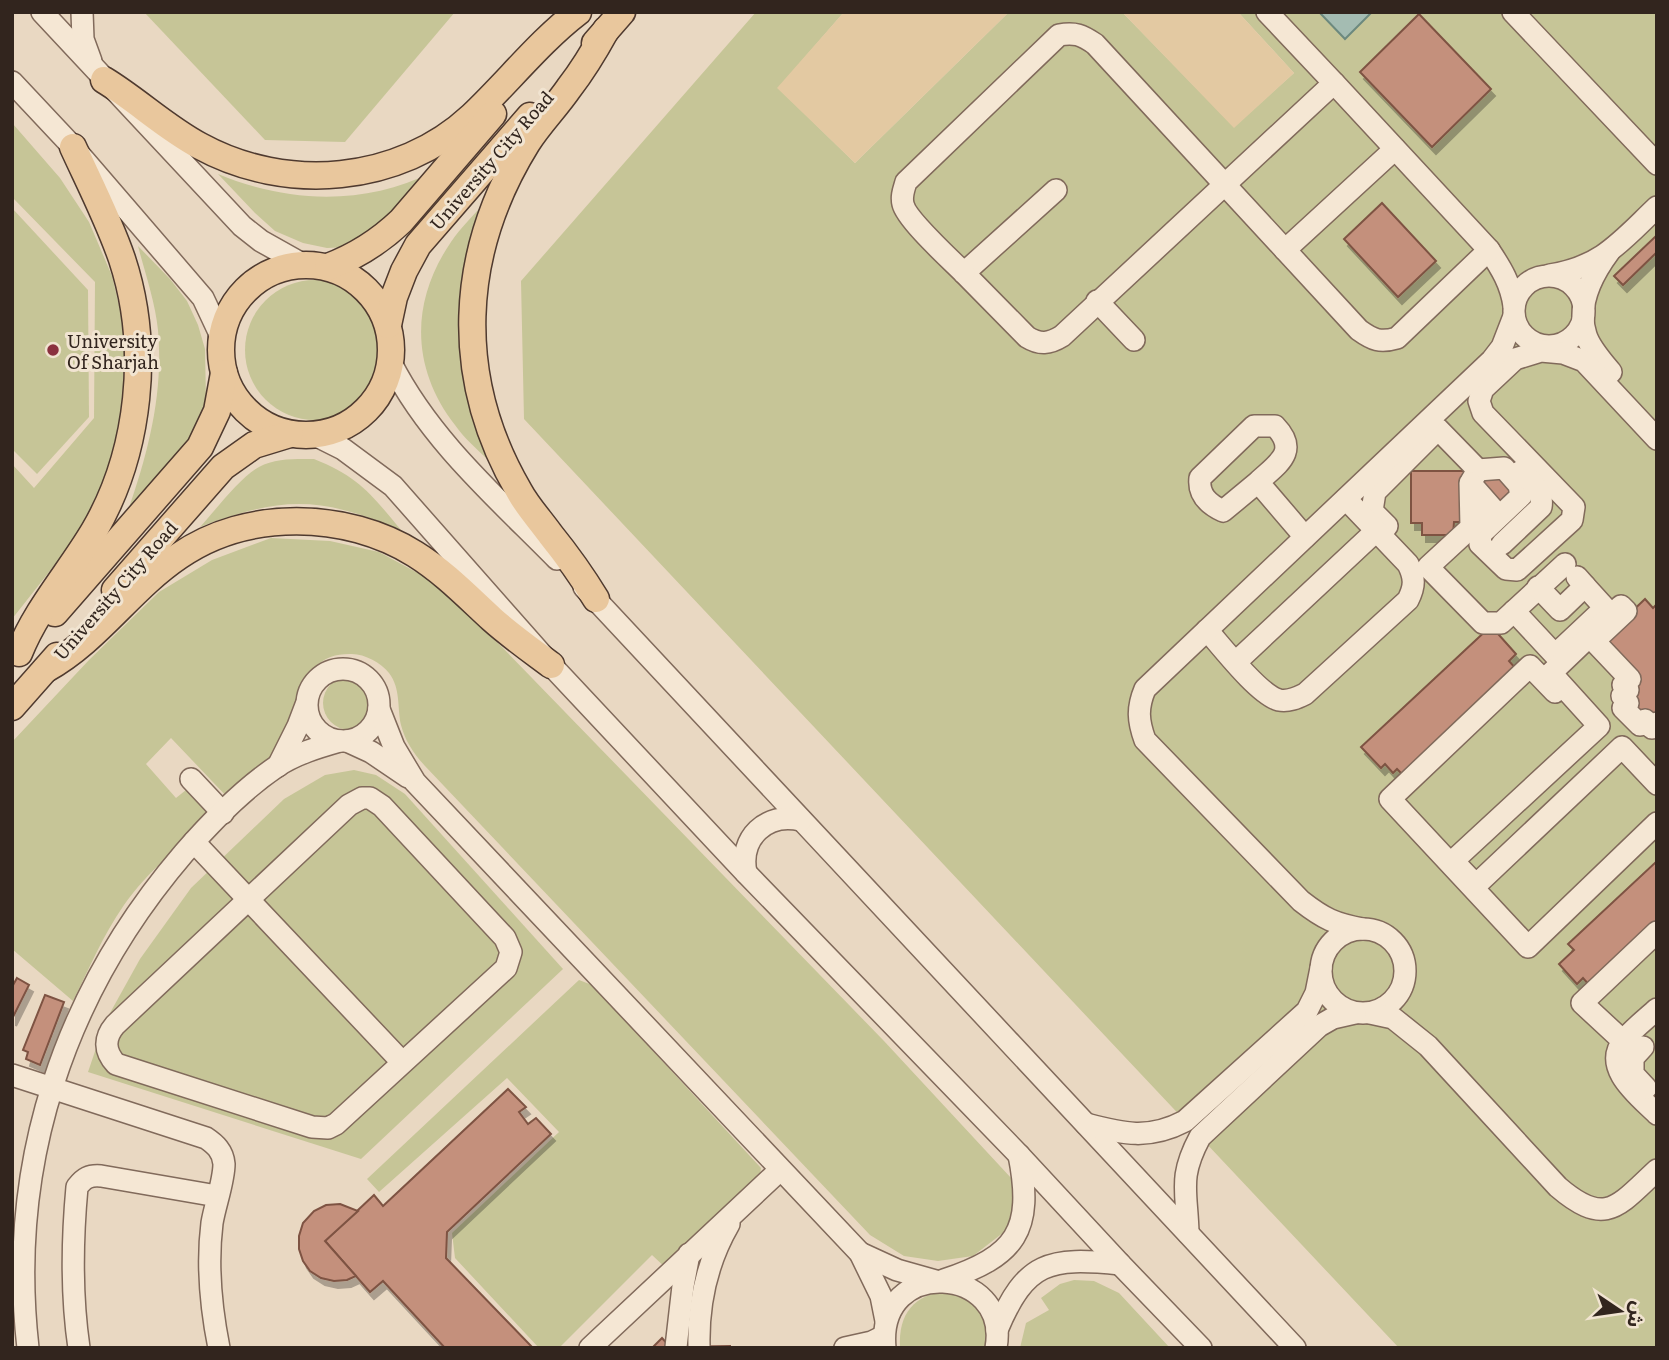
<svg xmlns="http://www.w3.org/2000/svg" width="1669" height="1360" viewBox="0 0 1669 1360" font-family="Literata,'Noto Sans Arabic',serif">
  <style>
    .green { fill: #c6c597 }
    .sand { fill: #e3c9a2 }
    .water { fill: #a4bcb2; stroke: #6c897e; stroke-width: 2 }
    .building { fill: #c4907c; stroke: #7e5343; stroke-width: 2; filter: url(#shadow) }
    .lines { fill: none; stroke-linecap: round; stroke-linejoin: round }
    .minor-casing { stroke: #816a5b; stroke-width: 24 }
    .major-casing { stroke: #4f3a2f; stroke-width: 29 }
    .minor { stroke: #f5e7d4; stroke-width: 21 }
    .major { stroke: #e9c79d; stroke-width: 26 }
    .poi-dot { fill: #8a313e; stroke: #f1e4d1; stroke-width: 2.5 }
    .labels { text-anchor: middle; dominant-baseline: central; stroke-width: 6; stroke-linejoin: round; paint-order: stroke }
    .street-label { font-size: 18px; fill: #32251e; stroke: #f1e4d1 }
    .poi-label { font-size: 18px; fill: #32251e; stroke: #f1e4d1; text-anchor: start }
  </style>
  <defs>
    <filter id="shadow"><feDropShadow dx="4" dy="7" stdDeviation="0" flood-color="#0004"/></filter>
  </defs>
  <rect width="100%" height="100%" fill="#e9d8c2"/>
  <g class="green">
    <polygon points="144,12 455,12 345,142 265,140"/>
    <polygon points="756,12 844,12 778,88 855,163 1009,12 1122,12 1234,127 1294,73 1238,12 1657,12 1657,1348 1399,1348 524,419 521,281"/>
    <polygon points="12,113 13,124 60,178 89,222 112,276 121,314 126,360 120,431 115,452 83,529 12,619 12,464 34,488 94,418 95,282 12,197"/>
    <path d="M432 172 389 224 349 247 327 248 303 243 275 231 255 213 218 174C287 203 365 206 432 172Z"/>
    <path d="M486 201 461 351 467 394 476 428 488 460C477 449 464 438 455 425 411 368 410 302 451 242 461 227 474 215 486 201Z"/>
    <polygon points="12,208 88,290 89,417 37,474 12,449"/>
    <path d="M138 246 170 279 187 301 198 325 205 349 206 400 196 431 125 519C147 458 164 395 158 330 155 301 145 273 138 246Z"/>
    <circle cx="315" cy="350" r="70"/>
    <path d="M314 459C359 477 371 494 401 530 320 496 282 496 200 527 215 511 240 477 259 467 275 458 296 459 314 459Z"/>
    <path d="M271 538 330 541 379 552 429 579 502 647 884 1041 1012 1179 1014 1206 1008 1229 973 1256 938 1261 904 1256 870 1235 425 766C414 754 405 741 401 725 397 707 401 689 389 673 381 663 365 654 352 654 292 652 308 717 285 750 274 765 245 786 230 800L171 738 146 764 176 798 186 790 211 817C181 845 147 872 124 905 103 935 89 969 73 1001L12 949V742L89 660 159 592 212 560Z"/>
    <circle cx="350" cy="703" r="27"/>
    <polygon points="354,770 376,775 405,794 563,969 361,1159 88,1072 105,1022 140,959 191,888 284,799 325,775"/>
    <polygon points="579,980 592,985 761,1168 759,1181 668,1270 652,1255 559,1348 539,1348 455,1258 452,1233 559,1132 507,1078 379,1192 367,1179"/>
    <polygon points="1074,1280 1094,1281 1119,1293 1170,1348 1020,1348 1026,1323 1049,1310 1041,1298 1060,1284"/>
    <path d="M949 1290 965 1294 987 1314 992 1348H900C898 1313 914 1295 949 1290Z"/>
  </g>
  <g class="sand">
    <polygon points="844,12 1009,12 855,163 777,88"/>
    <polygon points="1122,12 1238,12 1294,73 1234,128"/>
  </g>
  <polygon class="water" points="1319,12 1372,12 1345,39"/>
  <g class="building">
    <polygon points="1419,14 1491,89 1432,147 1360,72"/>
    <polygon points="1382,203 1436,261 1398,297 1344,239"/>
    <polygon points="1657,235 1657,252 1623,285 1614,276"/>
    <polygon points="1495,469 1517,492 1501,507 1480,484"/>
    <polygon points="1411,471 1467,471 1467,522 1454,522 1453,535 1422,535 1422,523 1411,523"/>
    <polygon points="1645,599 1653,608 1657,604 1657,720 1652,724 1632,703 1600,642"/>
    <polygon points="1491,626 1516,654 1509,661 1517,670 1403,775 1397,769 1393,773 1385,764 1381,768 1361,747"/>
    <polygon points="1657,861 1657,924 1590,986 1583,978 1577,984 1559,964 1574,950 1568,944"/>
    <polygon points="17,978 29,985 12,1019 12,987"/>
    <polygon points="45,995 64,1002 40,1065 26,1059 28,1052 23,1050"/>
    <polygon points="508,1089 526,1107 519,1112 528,1124 536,1118 551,1134 447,1232 446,1258 533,1348 445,1348 383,1281 370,1292 325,1241 374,1195 383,1206"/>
    <polygon points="340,1204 358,1211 325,1241 356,1276 347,1280 334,1281 321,1278 310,1271 303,1261 299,1249 299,1236 303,1223 314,1211 326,1205"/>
    <polygon points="662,1338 670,1347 730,1346 730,1348 652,1348"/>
  </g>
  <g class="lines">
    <g class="minor-casing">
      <g id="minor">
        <polyline points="42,12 242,226 261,241 302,264"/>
        <polyline points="82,12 83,39 91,61"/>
        <polyline points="1513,12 1657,164"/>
        <polyline points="12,82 73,147 203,298 219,332 221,350"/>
        <path d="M1334 83 1489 250C1501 268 1511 284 1514 306"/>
        <path d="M1056 190 964 273 1027 337C1040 345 1049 344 1062 336L1334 83 1267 12"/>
        <polyline points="1285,250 1395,149"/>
        <path d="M1609 252C1592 275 1576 305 1586 335 1590 348 1602 361 1611 372"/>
        <path d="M964 273C951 260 906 219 903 204 901 196 904 189 906 182L1059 35C1075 32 1082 35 1095 44L1359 330C1373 340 1380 343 1397 338L1489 250"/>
        <path d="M1550 275C1602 267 1621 241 1657 207"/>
        <circle cx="1549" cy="311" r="35"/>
        <polyline points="1097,301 1134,340"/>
        <path d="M391 363C430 440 497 498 557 559"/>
        <polyline points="315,435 343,449 393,486 551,665 746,873 1019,1155 1120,1264 1201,1348"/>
        <polyline points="1478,470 1504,468 1519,485 1521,496 1481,534 1480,544 1506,569 1517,570 1572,520 1574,507 1483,413 1479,401 1483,389 1515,359 1541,351 1563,353 1584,361 1657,439"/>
        <path d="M1258 482 1223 511C1208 504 1198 495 1200 478L1254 426H1275C1300 452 1277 464 1258 482L1305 537"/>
        <polyline points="1387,526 1372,511 1375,492 1438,429 1478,470 1472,480"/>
        <polyline points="1471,527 1470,483 1492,508 1428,567 1483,623 1501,623 1565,564"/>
        <path d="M1502 544 1541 507C1544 491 1531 482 1521 471"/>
        <polyline points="584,587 1295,1348"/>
        <polyline points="1538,587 1560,610 1585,586 1577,577"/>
        <polyline points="1514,611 1555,655 1605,608 1585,586"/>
        <path d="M1207 630C1222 647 1259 695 1279 700 1288 702 1297 698 1305 694L1408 600C1415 586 1415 578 1408 564L1346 499"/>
        <polyline points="1236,662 1376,531"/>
        <circle cx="343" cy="705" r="36"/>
        <polyline points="1555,692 1530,666 1390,799 1528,947 1657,823"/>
        <polyline points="379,709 394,747 415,782 860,1253 881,1296 886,1321"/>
        <polyline points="1657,723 1652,728 1645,720 1640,725 1623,708 1628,703 1622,696 1628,690 1623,685 1630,679 1594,641 1626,611 1621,606 1551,673 1599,726 1453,861 1476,885 1622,747 1657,784"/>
        <polyline points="347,741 371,752 408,777"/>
        <polyline points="278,766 298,726 306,705"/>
        <polyline points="191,779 223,813"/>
        <path d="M362 798H370L382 806 505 938 511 952 506 968 336 1124 328 1128 312 1127 116 1064C104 1051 104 1038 115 1025L349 805Z"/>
        <polyline points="194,842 402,1062"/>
        <path d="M746 873C739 838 766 812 801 820"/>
        <path d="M1363 929C1335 924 1324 919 1301 901L1145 740C1138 721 1137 708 1145 689L1492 360 1502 347 1514 316"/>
        <circle cx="1363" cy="971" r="42"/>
        <path d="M1657 1009C1646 1019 1633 1029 1624 1040 1601 1068 1639 1096 1657 1114"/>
        <path d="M1370 1013 1393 1018 1428 1046 1558 1187C1606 1228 1618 1206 1657 1170"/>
        <polyline points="1623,1041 1582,1003 1657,932"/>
        <polyline points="1643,1047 1633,1058 1633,1074 1646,1088"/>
        <path d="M12 1075 206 1138C215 1144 223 1151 224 1164 224 1181 215 1205 212 1223 207 1263 211 1308 219 1348"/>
        <path d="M1086 1124C1123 1134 1149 1140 1185 1121L1307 1011 1316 993 1321 968"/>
        <path d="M1188 1233C1187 1191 1178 1178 1200 1137L1319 1026 1333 1018 1355 1013"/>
        <polyline points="860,1253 897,1270 936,1281"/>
        <path d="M944 1280C1016 1256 1034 1231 1019 1155"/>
        <path d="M997 1330C1026 1261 1049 1257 1120 1264"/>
        <path d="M699 1346C698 1302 707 1262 729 1224"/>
        <polyline points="676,1347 683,1286 689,1254"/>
        <path d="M28 1348C7 1164 64 993 184 853 211 822 242 790 276 767 295 754 319 747 340 741"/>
        <path d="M79 1348C71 1294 72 1241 77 1187 84 1178 89 1175 101 1176L217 1196"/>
        <polyline points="590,1348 780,1170"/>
        <polyline points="845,1348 872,1342 884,1336"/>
        <path d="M885 1348C876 1255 1011 1265 996 1348"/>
      </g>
    </g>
    <g class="major-casing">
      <g id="major">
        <polyline points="595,43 622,12"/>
        <path d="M104 80C137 100 166 128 200 146 286 193 399 184 472 116 508 82 539 42 578 12"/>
        <circle cx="306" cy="350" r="85"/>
        <path d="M328 267C357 256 379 242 401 221L493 114"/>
        <polyline points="388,325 394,297 404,271 418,245 530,116"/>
        <polyline points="115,590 223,467 254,445 290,434"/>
        <path d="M596 599C582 576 567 555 550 534 540 520 527 506 519 491 453 378 458 254 527 143 539 124 556 107 569 88 583 70 595 50 606 30"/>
        <polyline points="55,613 200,447 217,411 224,373"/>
        <path d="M19 653C37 608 69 573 94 531 140 452 151 347 122 259 109 221 90 184 73 147"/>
        <path d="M46 669C98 640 130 589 179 556 247 509 346 511 415 554 444 572 468 597 492 619 511 636 531 650 551 665"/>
        <polyline points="12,707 57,656"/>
      </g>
    </g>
    <use href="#minor" class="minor"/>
    <use href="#major" class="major"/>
  </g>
  <circle class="poi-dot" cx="53" cy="350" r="7"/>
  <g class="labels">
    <g class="street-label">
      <text transform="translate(491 160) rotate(-49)">University City Road</text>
      <text transform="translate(115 590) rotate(-49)">University City Road</text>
    </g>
    <g class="poi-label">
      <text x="67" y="340">University<tspan x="67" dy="21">Of Sharjah</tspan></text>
    </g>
  </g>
  <rect width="1669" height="1360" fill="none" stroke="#32251e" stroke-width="28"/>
  <g transform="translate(1620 1311) rotate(103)" stroke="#f1e4d1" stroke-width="5" paint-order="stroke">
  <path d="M0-5L12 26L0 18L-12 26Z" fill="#32251e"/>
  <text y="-10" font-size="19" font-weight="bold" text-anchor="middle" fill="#32251e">ش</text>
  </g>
</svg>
